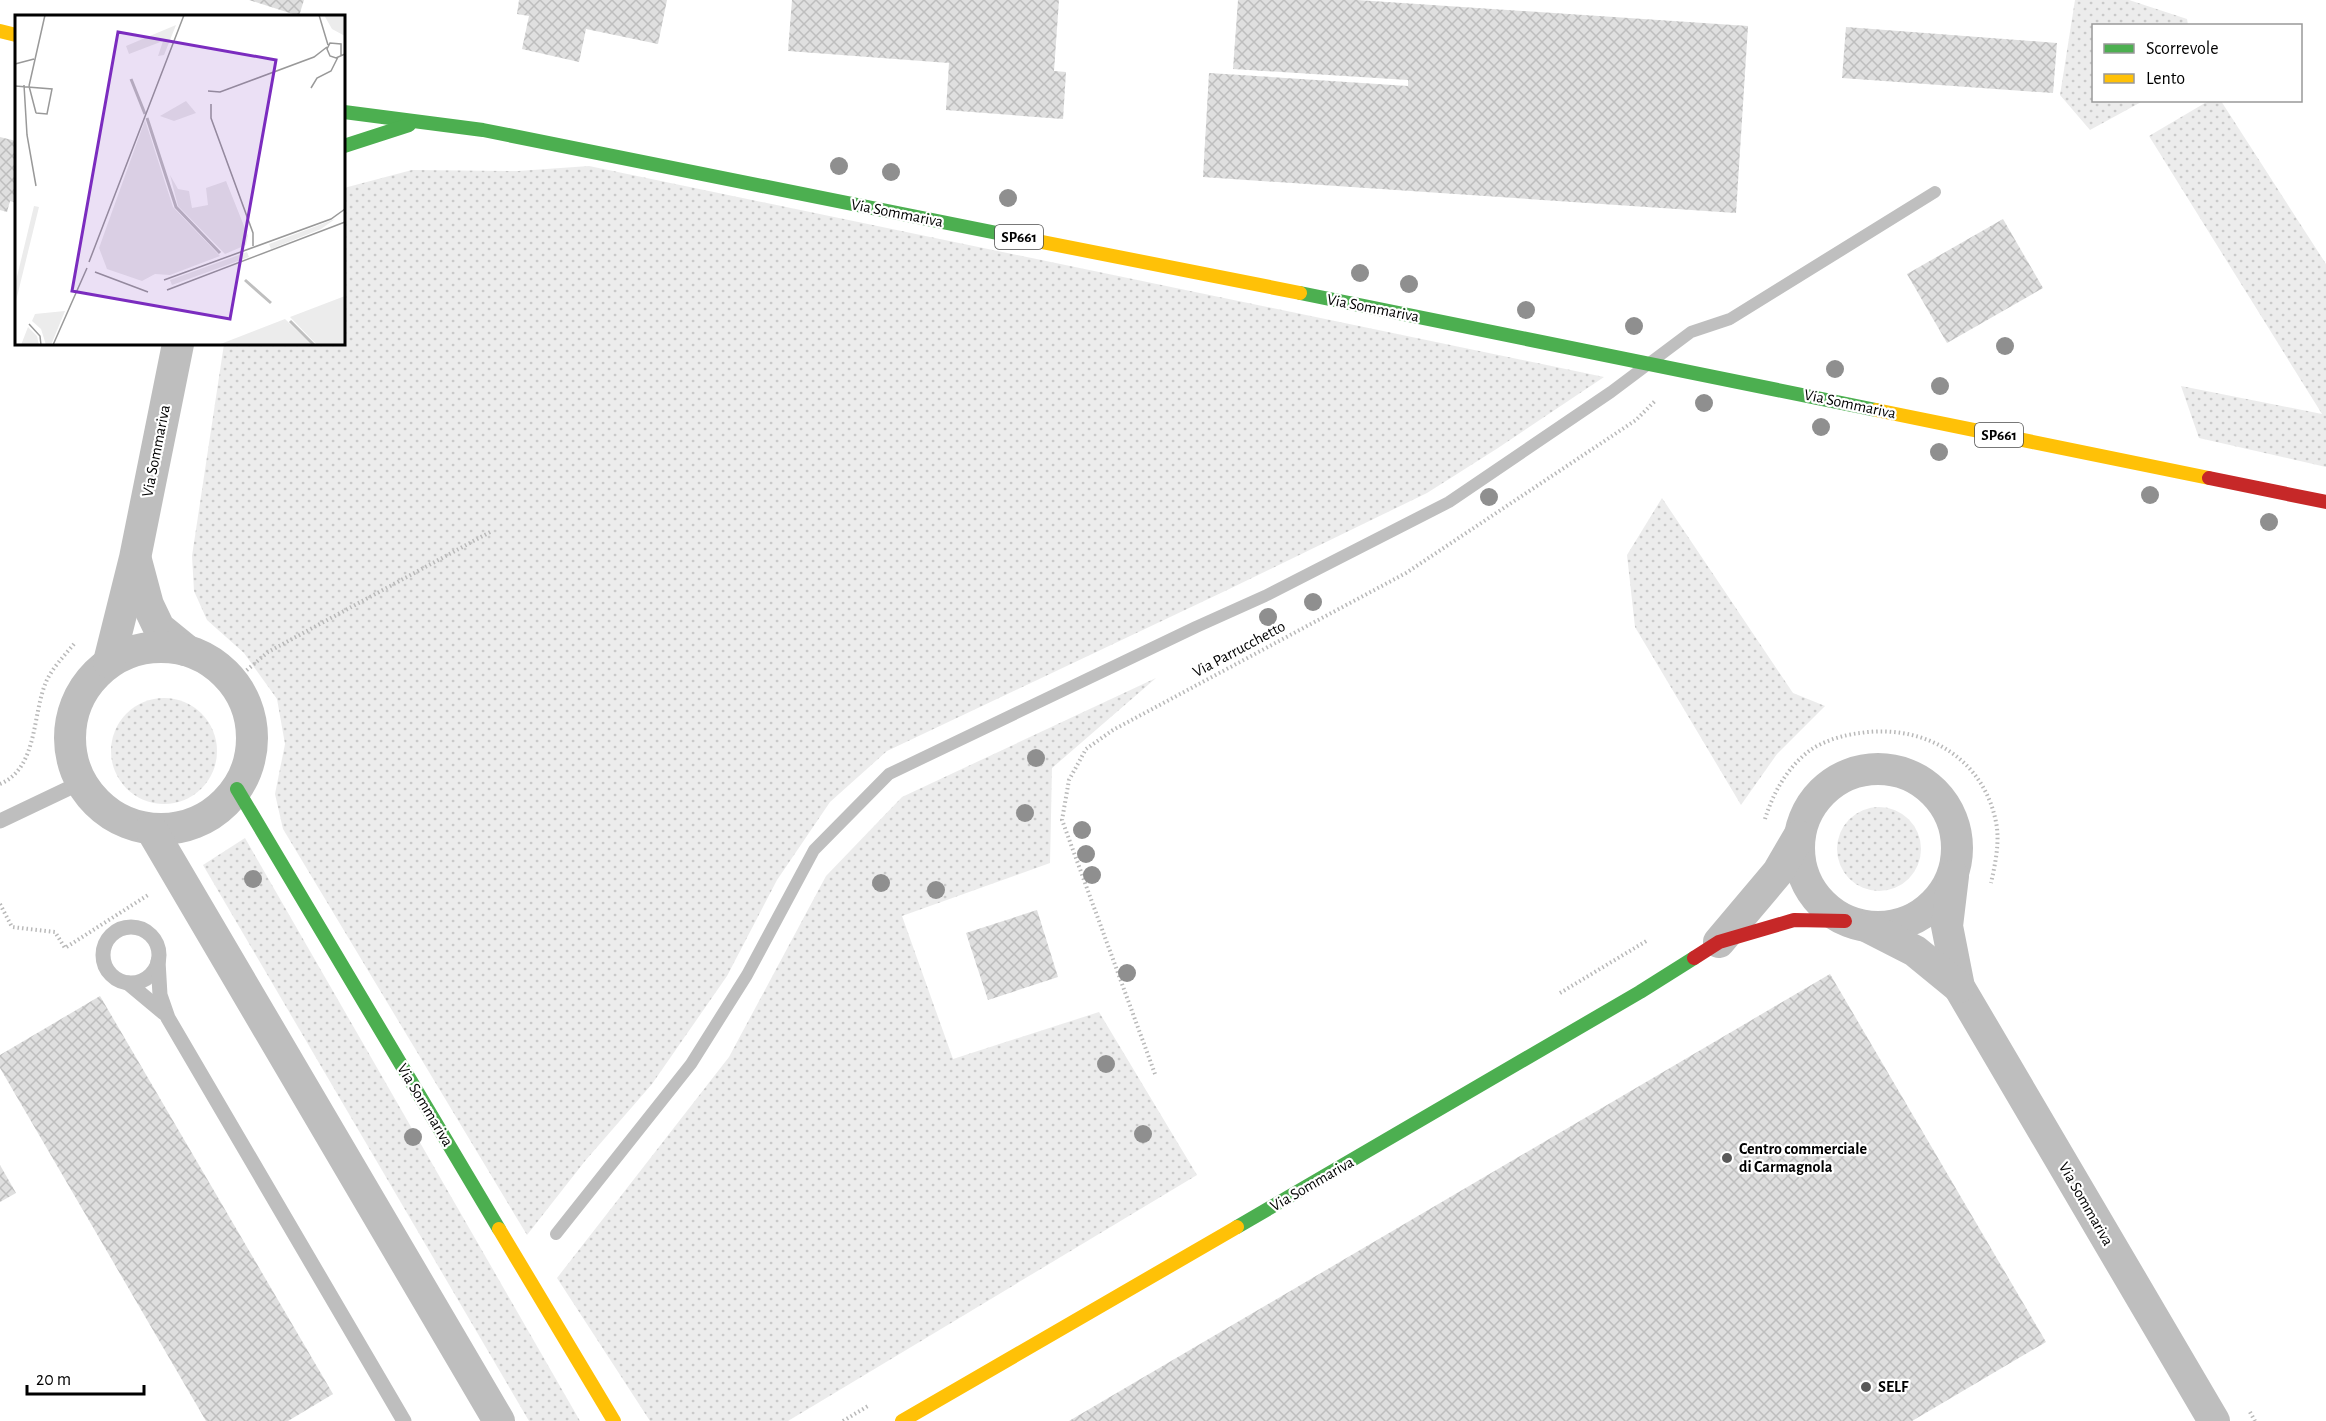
<svg xmlns="http://www.w3.org/2000/svg" width="2326" height="1421" viewBox="0 0 2326 1421" font-family="'Alegreya Sans',sans-serif">
  <style>
    .grass { fill: url(#grass-dots) }
    .lines { fill: none; stroke-linecap: round; stroke-linejoin: round }
    .stream { stroke: #bfbfbf; stroke-width: 12 }
    .building { fill: url(#building-cross-hatch) }
    .path { stroke: #b9b9b9; stroke-width: 4; stroke-dasharray: 1.5 3; stroke-linecap: butt }
    .lane { stroke: #bebebe; stroke-width: 15 }
    .street { stroke: #bebebe; stroke-width: 32 }
    .fast { stroke: #4caf50; stroke-width: 14 }
    .slow { stroke: #ffc107; stroke-width: 14 }
    .jam { stroke: #c62828; stroke-width: 14 }
    .tree { fill: #8f8f8f }
    .poi-dot { fill: #595959; stroke: #fff; stroke-width: 2 }
    .labels { text-anchor: middle; dominant-baseline: central; stroke-width: 4.5; stroke-linejoin: round; paint-order: stroke }
    .shield { fill: #fff; stroke: #4c4c4c; stroke-width: 1.5 }
    .shield-label { font-size: 15px; font-weight: bold; fill: #000 }
    .street-label { font-size: 16px; fill: #000; stroke: #fff }
    .poi-label { font-size: 16px; font-weight: bold; fill: #000; stroke: #fff; text-anchor: start }
    .inset-river { fill: none; stroke: #bfbfbf; stroke-width: 3 }
    .inset-road { fill: none; stroke: #999; stroke-width: 1.5 }
    .view { fill: #7b2cbf; fill-opacity: 0.15; stroke: #7b2cbf; stroke-width: 3 }
    .inset-edge { fill: none; stroke: #000; stroke-width: 3 }
  </style>
  <defs>
    <pattern id="grass-dots" width="8" height="8" patternUnits="userSpaceOnUse" patternTransform="scale(1.5)"><rect width="8" height="8" fill="#ececec"/><path d="M2 2h.1M6 6h.1" fill="none" stroke="#c9c9c9" stroke-width="1.8" stroke-linecap="round"/></pattern>
    <pattern id="building-cross-hatch" width="8" height="8" patternUnits="userSpaceOnUse" patternTransform="scale(1.5)"><rect width="8" height="8" fill="#dfdfdf"/><path d="M0 0l8 8M0 8l8-8" fill="none" stroke="#bebebe"/></pattern>
  </defs>
  <rect width="100%" height="100%" fill="#fff"/>
  <g class="grass">
    <polygon points="2075,0 2129,0 2187,19 2188,25 2094,26 2094,100 2143,101 2090,130 2060,95"/>
    <polygon points="2210,100 2221,101 2326,264 2326,467 2199,438 2181,386 2322,414 2149,136"/>
    <polygon points="589,166 1604,377 1498,448 1427,493 1223,592 887,751 830,802 777,880 727,976 652,1084 585,1161 527,1235 283,829 275,794 285,744 277,699 244,653 207,620 194,591 192,556 224,344 344,344 344,188 412,170 518,171"/>
    <polygon points="1662,498 1793,693 1825,706 1777,754 1741,805 1635,627 1627,555"/>
    <polygon points="1156,678 1052,768 1050,863 902,916 953,1059 1099,1012 1197,1175 788,1421 650,1421 557,1278 729,1057 826,876 902,797"/>
    <circle cx="164" cy="751" r="53"/>
    <circle cx="1879" cy="849" r="42"/>
    <polygon points="245,838 580,1421 529,1421 203,865"/>
  </g>
  <g class="lines">
    <polyline class="stream" points="556,1234 691,1064 747,975 814,850 889,774 1196,627 1265,596 1449,502 1611,392 1691,332 1730,319 1935,192"/>
  </g>
  <g class="building">
    <polygon points="249,0 304,0 299,16"/>
    <polygon points="519,0 667,0 658,44 586,29 579,62 522,49 529,16 517,14"/>
    <polygon points="792,0 1059,0 1054,71 1066,72 1063,119 946,110 949,63 788,51"/>
    <polygon points="1238,0 1357,0 1748,26 1736,213 1203,177 1209,73 1408,86 1408,80 1233,69"/>
    <polygon points="1846,27 2057,43 2053,93 1842,78"/>
    <polygon points="0,137 16,141 16,203 10,201 7,212 0,210"/>
    <polygon points="2003,219 2043,288 1947,343 1907,274"/>
    <polygon points="1037,910 1058,977 988,1000 966,933"/>
    <polygon points="1830,974 2046,1342 1912,1421 1069,1421"/>
    <polygon points="100,996 333,1394 288,1421 206,1421 0,1068 0,1055"/>
    <polygon points="0,1165 16,1193 0,1202"/>
  </g>
  <g class="lines">
    <g class="path">
      <polyline points="233,682 268,652 492,531"/>
      <path d="M0 784C38 768 32 715 46 682 52 668 65 655 74 644"/>
      <path d="M1765 819C1773 793 1787 768 1809 751 1823 741 1843 735 1860 733 1926 723 1987 760 1997 828 1999 846 1995 865 1991 883"/>
      <polyline points="0,904 12,927 55,932 65,948 148,895"/>
      <polyline points="1560,993 1648,940"/>
      <polyline points="1155,1074 1062,820 1069,780 1086,749 1113,730 1406,573 1636,420 1655,401"/>
      <polyline points="2250,1412 2255,1421"/>
      <polyline points="843,1421 868,1406"/>
    </g>
    <g class="lane">
      <polyline points="0,821 82,782"/>
      <circle cx="131" cy="955" r="28"/>
      <polyline points="158,961 160,995 168,1018 404,1421"/>
      <polyline points="128,983 164,1013"/>
    </g>
    <g class="street">
      <polyline points="136,560 148,605 159,628 186,650"/>
      <circle cx="161" cy="738" r="91"/>
      <polyline points="109,662 135,558 178,344"/>
      <circle cx="1878" cy="848" r="79"/>
      <polyline points="151,829 499,1421"/>
      <polyline points="1953,876 1947,926 1959,987 2214,1421"/>
      <polyline points="1870,928 1915,951 1959,987"/>
      <polyline points="1719,942 1778,872 1799,836"/>
    </g>
    <g class="fast">
      <polyline points="344,112 483,130 1012,236"/>
      <polyline points="344,146 409,125"/>
      <polyline points="1300,293 1876,410"/>
      <polyline points="237,789 499,1229"/>
      <polyline points="1237,1227 1640,992 1694,958"/>
    </g>
    <g class="slow">
      <polyline points="0,31 16,35"/>
      <polyline points="1012,236 1300,293"/>
      <polyline points="1876,410 2209,478"/>
      <polyline points="499,1229 614,1421"/>
      <polyline points="902,1421 1237,1227"/>
    </g>
    <g class="jam">
      <polyline points="2209,478 2326,502"/>
      <polyline points="1694,958 1719,942 1794,920 1845,921"/>
    </g>
  </g>
  <g class="tree">
    <circle cx="839" cy="166" r="9"/>
    <circle cx="891" cy="172" r="9"/>
    <circle cx="1008" cy="198" r="9"/>
    <circle cx="1360" cy="273" r="9"/>
    <circle cx="1409" cy="284" r="9"/>
    <circle cx="1526" cy="310" r="9"/>
    <circle cx="1634" cy="326" r="9"/>
    <circle cx="2005" cy="346" r="9"/>
    <circle cx="1835" cy="369" r="9"/>
    <circle cx="1940" cy="386" r="9"/>
    <circle cx="1704" cy="403" r="9"/>
    <circle cx="1821" cy="427" r="9"/>
    <circle cx="1939" cy="452" r="9"/>
    <circle cx="2150" cy="495" r="9"/>
    <circle cx="1489" cy="497" r="9"/>
    <circle cx="2269" cy="522" r="9"/>
    <circle cx="1313" cy="602" r="9"/>
    <circle cx="1268" cy="617" r="9"/>
    <circle cx="1036" cy="758" r="9"/>
    <circle cx="1025" cy="813" r="9"/>
    <circle cx="1082" cy="830" r="9"/>
    <circle cx="1086" cy="854" r="9"/>
    <circle cx="1092" cy="875" r="9"/>
    <circle cx="253" cy="879" r="9"/>
    <circle cx="881" cy="883" r="9"/>
    <circle cx="936" cy="890" r="9"/>
    <circle cx="1127" cy="973" r="9"/>
    <circle cx="1106" cy="1064" r="9"/>
    <circle cx="1143" cy="1134" r="9"/>
    <circle cx="413" cy="1137" r="9"/>
  </g>
  <g class="poi-dot">
    <circle cx="1727" cy="1158" r="6"/>
    <circle cx="1866" cy="1387" r="6"/>
  </g>
  <g class="labels">
    <g class="shield">
      <rect x="995" y="225" width="48" height="24" rx="4.5"/>
      <rect x="1975" y="423" width="48" height="24" rx="4.5"/>
    </g>
    <g class="shield-label">
      <text x="1019" y="237">SP661</text>
      <text x="1999" y="435">SP661</text>
    </g>
    <g class="street-label">
      <text transform="translate(897 213) rotate(11)">Via Sommariva</text>
      <text transform="translate(1373 308) rotate(11)">Via Sommariva</text>
      <text transform="translate(1850 404) rotate(12)">Via Sommariva</text>
      <text transform="translate(156 451) rotate(-79)">Via Sommariva</text>
      <text transform="translate(1239 649) rotate(-28)">Via Parrucchetto</text>
      <text transform="translate(425 1105) rotate(59)">Via Sommariva</text>
      <text transform="translate(1312 1184) rotate(-30)">Via Sommariva</text>
      <text transform="translate(2086 1204) rotate(60)">Via Sommariva</text>
    </g>
    <g class="poi-label">
      <text x="1739" y="1149">Centro commerciale<tspan x="1739" dy="18">di Carmagnola</tspan></text>
      <text x="1878" y="1387">SELF</text>
    </g>
  </g>
  <g transform="translate(15 15)">
    <rect width="330" height="330" fill="#fff"/>
    <path d="M309 0H330V21L317 14ZM161 10 149 40 143 41 148 26 114 39 111 31ZM171 86 181 98 159 106 145 101ZM130 105 158 192 205 241 155 260 140 259 127 266 92 254 84 233ZM155 160 163 174 174 176 177 193 193 190 191 173 211 166 233 221 231 230 210 239 163 191ZM19 191 24 192 0 290V270ZM320 204 306 214 256 234 254 229ZM232 237 234 242 157 270 155 265ZM330 281V330H302L275 302ZM50 296 36 330H31L26 314 17 306 20 299ZM270 304 297 330H203ZM13 312 22 321 24 330H6Z" fill="#ececec"/>
    <path class="inset-river" d="M116 64 130 99M132 103 161 192 205 238M230 265 256 288M275 306 299 330"/>
    <path class="inset-road" d="M304 0 313 30M326 41V29L315 28 312 34 315 41 321 43 330 39M0 49 19 44M9 70 12 120 21 171M0 71 37 74 32 99 21 98M14 71 30 0M14 71 21 98M296 73 302 63 316 56 323 42M193 76 205 77 299 42 312 32M196 89V103L238 218V231M74 247 169 0M80 257 133 277M149 265 316 204 330 194M152 275 330 207M14 309 25 321 26 330M38 330 72 253"/>
    <path class="view" d="M103 17 261 45 215 304 57 276Z"/>
    <rect width="330" height="330" class="inset-edge"/>
  </g>
  <rect x="2092" y="24" width="210" height="78" fill="#ffffff" stroke="#999999" stroke-width="1.5"/>
  <rect x="2104" y="44" width="30" height="9" fill="#4caf50" stroke="#999999" stroke-width="1.5"/>
  <text x="2146" y="54" font-size="18" fill="#000000">Scorrevole</text>
  <rect x="2104" y="74" width="30" height="9" fill="#ffc107" stroke="#999999" stroke-width="1.5"/>
  <text x="2146" y="84" font-size="18" fill="#000000">Lento</text>
  <path d="M27 1385v9h117v-9" fill="none" stroke="#000000" stroke-width="3"/>
  <text x="36" y="1385" font-size="18" fill="#000000" stroke="#ffffff" stroke-width="4.5" paint-order="stroke">20 m</text>
</svg>
